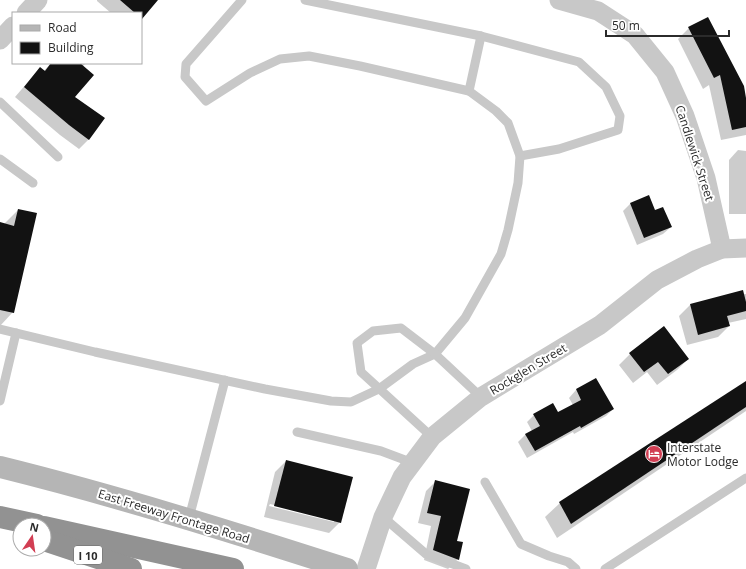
<svg xmlns="http://www.w3.org/2000/svg" width="746" height="569" viewBox="0 0 746 569" font-family="'Open Sans',sans-serif">
  <style>
    .shadow { fill: #0003; fill-rule: evenodd }
    .building { fill: #121212 }
    .lines { fill: none; stroke-linecap: round; stroke-linejoin: round }
    .service { stroke: #c8c8c8; stroke-width: 9 }
    .minor { stroke: #c8c8c8; stroke-width: 19 }
    .secondary { stroke: #b5b5b5; stroke-width: 22 }
    .motorway { stroke: #929292; stroke-width: 22 }
    .labels { text-anchor: middle; dominant-baseline: central; stroke-width: 4; stroke-linejoin: round; paint-order: stroke }
    .shield { fill: #fff; stroke: #6b6b6b; stroke-width: 1 }
    .shield-label { font-size: 11px; font-weight: bold; fill: #2b2b2b }
    .street-label { font-size: 12px; fill: #2b2b2b; stroke: #fff }
    .poi-label { font-size: 12px; fill: #2b2b2b; stroke: #fff; text-anchor: start }
  </style>
  <rect width="100%" height="100%" fill="#fff"/>
  <g class="shadow">
    <polygon points="97,0 157,0 141,18 141,13 111,13 97,1"/>
    <polygon points="689,28 746,103 746,135 721,140 709,85 703,89 678,39"/>
    <polygon points="51,63 86,63 82,67 74,97 89,139 79,149 60,135 15,97 40,68 44,71"/>
    <polygon points="738,150 746,151 746,214 729,214 729,160"/>
    <polygon points="630,204 655,212 671,227 663,234 637,245 623,211"/>
    <polygon points="18,210 13,312 0,326 0,223 4,224"/>
    <polygon points="743,294 746,294 746,326 746,319 728,323 729,326 718,337 687,345 679,316 690,305"/>
    <polygon points="630,354 688,359 677,370 657,385 647,372 633,383 619,365"/>
    <polygon points="596,379 613,409 606,416 574,434 573,432 527,458 518,442 526,434 532,431 527,422 534,415 558,413 573,405 569,398 576,390"/>
    <polygon points="746,382 746,411 557,538 545,517 560,503"/>
    <path d="M286 461 340 522 329 533 264 517 275 472ZM270 504 334 520V522L269 506Z"/>
    <polygon points="436,481 456,542 458,559 448,569 424,560 431,526 418,523 426,491"/>
  </g>
  <g class="building">
    <polygon points="120,0 158,0 142,19 141,13 135,13"/>
    <polygon points="708,17 744,86 746,98 746,127 732,130 720,75 714,78 688,27"/>
    <polygon points="51,63 80,63 94,75 75,97 105,118 89,140 69,125 24,87 40,67 45,71"/>
    <polygon points="649,195 655,210 663,207 672,227 644,238 630,203"/>
    <polygon points="18,209 37,213 14,313 0,310 0,222 14,226"/>
    <polygon points="743,290 746,302 746,311 727,316 730,326 698,335 690,304"/>
    <polygon points="664,326 689,359 668,374 658,362 644,372 629,353"/>
    <polygon points="596,378 614,409 581,428 580,426 535,451 525,434 540,426 533,414 553,403 558,412 581,400 576,389"/>
    <polygon points="746,381 746,407 571,524 559,502"/>
    <polygon points="286,460 353,477 341,523 274,506"/>
    <polygon points="435,480 470,489 457,541 463,542 459,560 433,550 441,516 427,513"/>
  </g>
  <g class="lines">
    <g class="service">
      <polyline points="305,0 481,36 579,62 606,87 620,116 618,130 559,149 520,156"/>
      <polyline points="469,91 481,36"/>
      <polyline points="0,102 58,157"/>
      <polyline points="0,159 33,183"/>
      <polyline points="0,329 95,352 265,389 331,401 351,402 379,389 413,364 435,354 465,318 501,254 508,230 518,183 520,156 508,123 496,111 469,91 360,66 309,56 280,59 250,73 206,101 185,77 186,64 242,0"/>
      <polyline points="0,401 16,333"/>
      <polyline points="297,432 381,451 413,463"/>
      <polyline points="432,437 361,372 357,343 373,331 401,328 435,354 481,397"/>
      <polyline points="485,482 521,544 549,556 568,562 576,569"/>
      <polyline points="383,517 426,554 466,569"/>
      <polyline points="189,518 225,380"/>
      <polyline points="605,569 746,478"/>
    </g>
    <g class="minor">
      <polyline points="559,0 598,11 635,35 665,72 685,116 706,178 722,249"/>
      <polyline points="26,13 38,0"/>
      <polyline points="0,40 13,26"/>
      <polyline points="366,569 383,517 402,477 432,437 481,397 600,325 657,280 697,259 722,249 746,248"/>
    </g>
    <path class="secondary" d="M0 467C117 496 232 532 347 569"/>
    <g class="motorway">
      <polyline points="0,517 37,525"/>
      <polyline points="44,527 233,569"/>
      <polyline points="44,540 131,569"/>
    </g>
  </g>
  <defs>
    <g id="hotel-disc" transform="scale(0.9)"><circle r="9.5" fill="#d23e53" stroke="#fff"/><path d="M-6-4.5h1.5V1H6V5H4.5V3h-9V5H-6ZM-4 0a1.8 1.8 0 1 1 3.6 0ZM.5 0V-2.5h3Q6-2.5 6 0Z" fill="#fff"/></g>
  </defs>
  <g fill-rule="evenodd">
    <use href="#hotel-disc" x="654" y="454"/>
  </g>
  <g class="labels">
    <rect class="shield" x="74" y="546" width="28" height="18" rx="3"/>
    <g class="shield-label">
      <text x="88" y="555">I 10</text>
    </g>
    <g class="street-label">
      <text transform="translate(695 153) rotate(72)">Candlewick Street</text>
      <text transform="translate(528 369) rotate(-31)">Rockglen Street</text>
      <text transform="translate(174 516) rotate(17)">East Freeway Frontage Road</text>
    </g>
    <g class="poi-label">
      <text x="667" y="447">Interstate<tspan x="667" dy="14">Motor Lodge</tspan></text>
    </g>
  </g>
  <rect x="12" y="12" width="130" height="52" fill="#ffffff" stroke="#aaaaaa"/>
  <rect x="20" y="25" width="20" height="6" fill="#b5b5b5" stroke="#aaaaaa"/>
  <text x="48" y="32" font-size="12" fill="#2b2b2b">Road</text>
  <rect x="20" y="42" width="20" height="12" fill="#121212" stroke="#aaaaaa"/>
  <text x="48" y="52" font-size="12" fill="#2b2b2b">Building</text>
  <g transform="translate(32 537) rotate(13)"><circle r="19" fill="#ffffff" stroke="#aaaaaa"/>
  <path d="M0-3L7 15L0 10L-7 15Z" fill="#d23e53"/>
  <text y="-6" font-size="11" font-weight="bold" text-anchor="middle" fill="#2b2b2b">N</text>
  </g>
  <path d="M606 30v6h123v-6" fill="none" stroke="#2b2b2b" stroke-width="2"/>
  <text x="612" y="30" font-size="12" fill="#2b2b2b" stroke="#ffffff" stroke-width="3" paint-order="stroke">50 m</text>
</svg>
